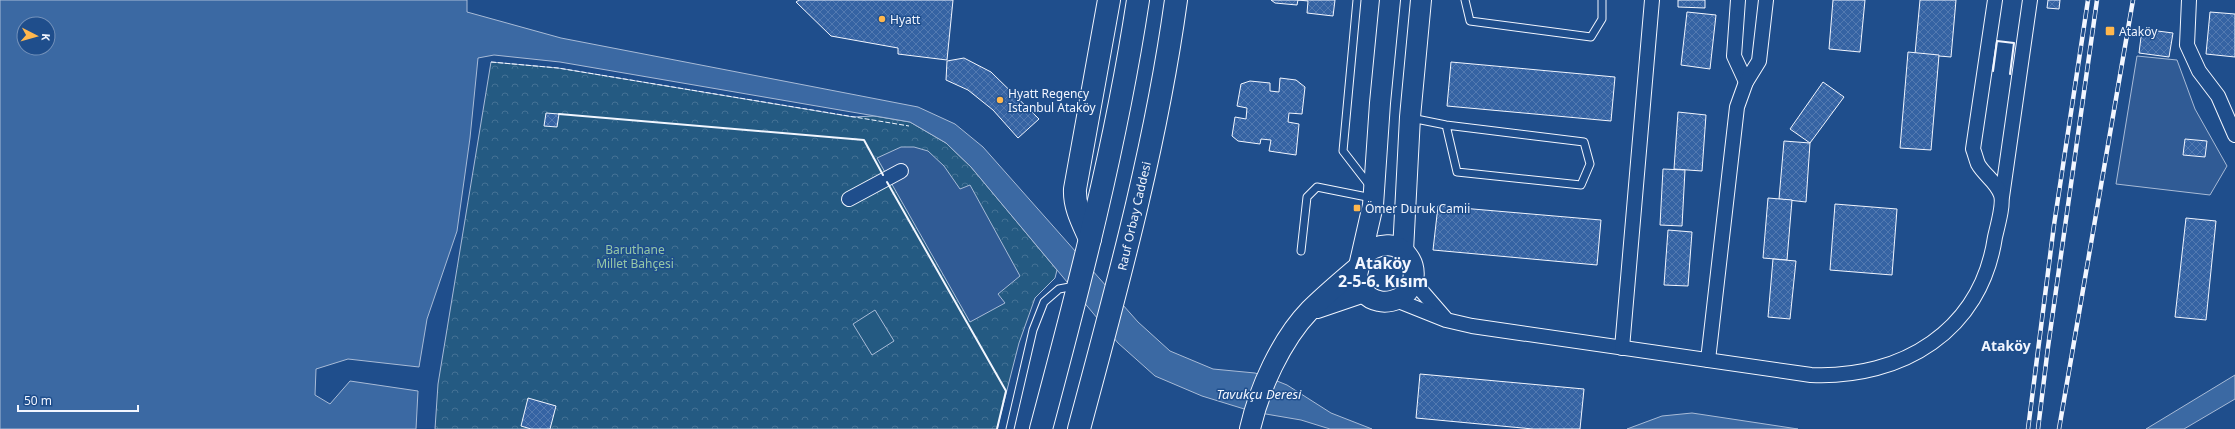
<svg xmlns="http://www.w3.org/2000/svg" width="2235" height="429" viewBox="0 0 2235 429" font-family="'Noto Sans',sans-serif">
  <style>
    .forest { fill: url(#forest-crowns); stroke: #a8bbd7 }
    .garden { fill: #245a82; stroke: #a8bbd7 }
    .parking { fill: #305b95; stroke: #a8bbd7 }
    .water { fill: #3b69a3; stroke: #a8bbd7; fill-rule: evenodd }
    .building { fill: url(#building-cross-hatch); stroke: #f2f6ff }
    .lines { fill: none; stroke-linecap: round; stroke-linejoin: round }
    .lane-casing { stroke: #f2f6ff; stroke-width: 9 }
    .street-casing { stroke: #f2f6ff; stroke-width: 16 }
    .secondary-casing { stroke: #f2f6ff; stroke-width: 22 }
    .highway-casing { stroke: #f2f6ff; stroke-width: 24 }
    .lane { stroke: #1f4e8c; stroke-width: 7 }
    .street { stroke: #1f4e8c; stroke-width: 14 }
    .secondary { stroke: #1f4e8c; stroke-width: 20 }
    .highway { stroke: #1f4e8c; stroke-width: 22 }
    .rail-casing { stroke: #f2f6ff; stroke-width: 4.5 }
    .rail { stroke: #1f4e8c; stroke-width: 3; stroke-dasharray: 9; stroke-linecap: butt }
    .fence { stroke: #f2f6ff; stroke-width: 1; stroke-dasharray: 5 2; stroke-linecap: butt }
    .wall { stroke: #f2f6ff; stroke-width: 2 }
    .poi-dot { fill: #ffb74d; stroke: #1f4e8c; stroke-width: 1.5 }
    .labels { text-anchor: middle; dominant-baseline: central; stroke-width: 3; stroke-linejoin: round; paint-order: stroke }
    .poi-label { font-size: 12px; fill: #f2f6ff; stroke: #1f4e8c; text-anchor: start }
    .street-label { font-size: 12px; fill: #f2f6ff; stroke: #1f4e8c }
    .park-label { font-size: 12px; fill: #97c8a6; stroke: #1f4e8c }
    .water-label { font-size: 13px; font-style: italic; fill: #f2f6ff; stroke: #1f4e8c }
    .quarter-label { font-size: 14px; font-weight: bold; fill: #f2f6ff; stroke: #1f4e8c }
    .district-label { font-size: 16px; font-weight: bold; fill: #f2f6ff; stroke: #1f4e8c }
  </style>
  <defs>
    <pattern id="forest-crowns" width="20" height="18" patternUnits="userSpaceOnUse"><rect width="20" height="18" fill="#245a82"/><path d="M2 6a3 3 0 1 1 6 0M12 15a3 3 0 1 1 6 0" fill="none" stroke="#447295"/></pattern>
    <pattern id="building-cross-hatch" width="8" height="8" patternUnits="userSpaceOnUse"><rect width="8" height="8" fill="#3563a3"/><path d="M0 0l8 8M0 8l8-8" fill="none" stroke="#537ab1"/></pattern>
  </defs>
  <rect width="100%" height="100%" fill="#1f4e8c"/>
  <polygon class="forest" points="491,62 558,68 853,117 874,116 910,122 946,143 971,167 1057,270 1055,278 1035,298 1019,343 997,429 435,429 438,384"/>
  <polygon class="garden" points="875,310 894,341 872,355 853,324"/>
  <g class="parking">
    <polygon points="2137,56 2177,60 2195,109 2227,166 2210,195 2116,184"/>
    <polygon points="901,147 914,147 928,151 944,166 960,189 970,185 1020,276 998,294 1005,303 970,322 877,158"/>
  </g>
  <g class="water">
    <path d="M0 0H467V12L561 38 918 107 955 124 983 147 1138 322 1170 351 1213 369 1255 373 1267 377 1287 385 1331 413 1372 429H1330L1301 420 1254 412 1202 396 1155 376 1118 343 971 167 946 143 910 122 560 62 494 55 478 58 470 138 457 231 427 319 419 367 348 359 316 369 315 395 330 404 350 381 418 391 416 429H0ZM24 24H48V48H24Z"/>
    <polygon points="2235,375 2235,399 2184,429 2146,429"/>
    <polygon points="1692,413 1798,429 1627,429 1662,416"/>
  </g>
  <g class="building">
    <polygon points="799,0 953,0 947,60 898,54 898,48 831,36 796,2"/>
    <polygon points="1271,0 1335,0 1333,16 1307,13 1308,1 1298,0 1297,5 1275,3"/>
    <polygon points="1678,0 1705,0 1705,8 1678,7"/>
    <polygon points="1833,0 1865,0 1860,52 1829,49"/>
    <polygon points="1920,0 1956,0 1951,57 1915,54"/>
    <polygon points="2048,0 2060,0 2059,9 2047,8"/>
    <polygon points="1687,12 1716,15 1710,69 1681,65"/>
    <polygon points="2210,12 2235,14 2235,57 2206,54"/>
    <polygon points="2142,29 2173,33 2169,57 2139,53"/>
    <polygon points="1908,52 1939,55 1931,150 1900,148"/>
    <polygon points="964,58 991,72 1039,119 1018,138 993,110 968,90 946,80 947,61"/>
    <polygon points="1451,62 1615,77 1611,121 1447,106"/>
    <polygon points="1280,78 1296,80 1305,87 1302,114 1289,113 1288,122 1299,124 1296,155 1269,151 1271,140 1261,139 1260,144 1238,141 1232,136 1235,117 1246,119 1247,108 1237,106 1241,84 1250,81 1270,83 1270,91 1279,92"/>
    <polygon points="1823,82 1844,97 1810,143 1790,129"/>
    <polygon points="1678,112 1706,115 1702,171 1674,169"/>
    <polygon points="546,113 559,114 557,127 544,126"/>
    <polygon points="2185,139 2207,141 2205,157 2183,155"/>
    <polygon points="1784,141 1810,143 1806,202 1779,199"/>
    <polygon points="1663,169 1685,170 1682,226 1660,225"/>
    <polygon points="1768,198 1792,200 1787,260 1763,258"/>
    <polygon points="1835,204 1897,209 1892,275 1830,270"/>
    <polygon points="1438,206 1601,220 1597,265 1433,250"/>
    <polygon points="2186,218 2216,221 2206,320 2175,317"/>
    <polygon points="1668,230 1692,232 1688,286 1664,285"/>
    <polygon points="1773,259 1796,261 1790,319 1768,317"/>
    <polygon points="1420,374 1584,389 1580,429 1533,429 1416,418"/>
    <polygon points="528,398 556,406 550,429 531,429 521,426"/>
  </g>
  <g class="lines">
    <g class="lane-casing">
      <g id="lane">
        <polyline points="1357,0 1343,151 1370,186"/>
        <polyline points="1465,0 1470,21 1591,37 1602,19 1602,0"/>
        <polyline points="1411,118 1446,125 1584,142 1590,164 1581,185 1457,172 1446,125"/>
        <polyline points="1301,251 1307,197 1317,187 1372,198"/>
        <polyline points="1010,429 1033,330 1044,302 1059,289 1075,286"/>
      </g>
    </g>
    <g class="street-casing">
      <g id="street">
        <polyline points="1738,0 1734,56 1746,82"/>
        <polyline points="2189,0 2187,45 2199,71 2218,96 2235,135"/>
        <polyline points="2002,197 2030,0"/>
        <polyline points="849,199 901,171"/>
        <polyline points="1413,281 1445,318"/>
        <path d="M1396 300 1446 320 1472 326 1811 375C1902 379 1981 331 1995 237 1997 228 2004 204 2001 195 1997 182 1984 175 1978 164 1976 159 1975 154 1973 149L1995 0"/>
        <polyline points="1622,348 1652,0"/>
        <polyline points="1708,360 1737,107 1746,82 1759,61 1766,0"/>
      </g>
    </g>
    <g class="secondary-casing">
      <g id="secondary">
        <polyline points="1403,251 1410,117 1421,0"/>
        <path d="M1361 257C1401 221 1433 277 1400 298 1393 301 1386 303 1379 301 1365 298 1359 288 1357 275L1373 205 1380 103 1390 0"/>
        <polyline points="1317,308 1364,292"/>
        <path d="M1250 429C1259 389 1281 340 1310 310 1325 295 1342 281 1358 267"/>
      </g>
    </g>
    <g class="highway-casing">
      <g id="highway">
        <path d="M1090 239C1083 223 1074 207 1075 189L1109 0"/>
        <path d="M1041 429C1079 287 1116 145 1138 0"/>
        <path d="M1079 429C1117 287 1156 146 1176 0"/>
      </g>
    </g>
    <use href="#lane" class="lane"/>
    <use href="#street" class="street"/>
    <use href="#secondary" class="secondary"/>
    <use href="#highway" class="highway"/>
    <g class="rail-casing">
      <g id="rail">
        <polyline points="2028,429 2054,225 2088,0"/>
        <polyline points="2038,429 2048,347 2097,0"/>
        <polyline points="2059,429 2133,0"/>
      </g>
    </g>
    <use href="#rail" class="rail"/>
    <polyline class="fence" points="491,62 558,68 909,126"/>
    <g class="wall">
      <polyline points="1993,71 1997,41 2014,43 2010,74"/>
      <polyline points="559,114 864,140 883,175"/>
      <polyline points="887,182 1006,391 997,429"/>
    </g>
  </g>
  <g class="poi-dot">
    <circle cx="882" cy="19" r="4"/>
    <rect x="2105" y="26" width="10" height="10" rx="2"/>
    <circle cx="1000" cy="100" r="4"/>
    <rect x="1353" y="204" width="8" height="8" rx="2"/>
  </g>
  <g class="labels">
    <g class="poi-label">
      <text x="890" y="19">Hyatt</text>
      <text x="2119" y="31">Ataköy</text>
      <text x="1008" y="93">Hyatt Regency<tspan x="1008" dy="14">Istanbul Ataköy</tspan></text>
      <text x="1365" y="208">Ömer Duruk Camii</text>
    </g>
    <g class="street-label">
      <text transform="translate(1134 216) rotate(-77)">Rauf Orbay Caddesi</text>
    </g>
    <g class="park-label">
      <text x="635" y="249">Baruthane<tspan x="635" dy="14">Millet Bahçesi</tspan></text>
    </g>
    <g class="water-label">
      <text x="1259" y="394">Tavukçu Deresi</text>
    </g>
    <g class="quarter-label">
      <text x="2006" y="345">Ataköy</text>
    </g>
    <g class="district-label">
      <text x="1383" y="263">Ataköy<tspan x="1383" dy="18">2-5-6. Kısım</tspan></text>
    </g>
  </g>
  <g transform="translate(36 36) rotate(96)"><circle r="19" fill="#1f4e8c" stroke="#7391ba"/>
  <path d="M0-3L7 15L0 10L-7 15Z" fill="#ffb74d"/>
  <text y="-6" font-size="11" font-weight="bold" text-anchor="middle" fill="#f2f6ff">K</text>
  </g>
  <path d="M18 405v6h120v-6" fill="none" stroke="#f2f6ff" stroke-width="2"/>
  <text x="24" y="405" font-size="12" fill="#f2f6ff" stroke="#1f4e8c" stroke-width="3" paint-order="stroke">50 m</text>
</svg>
